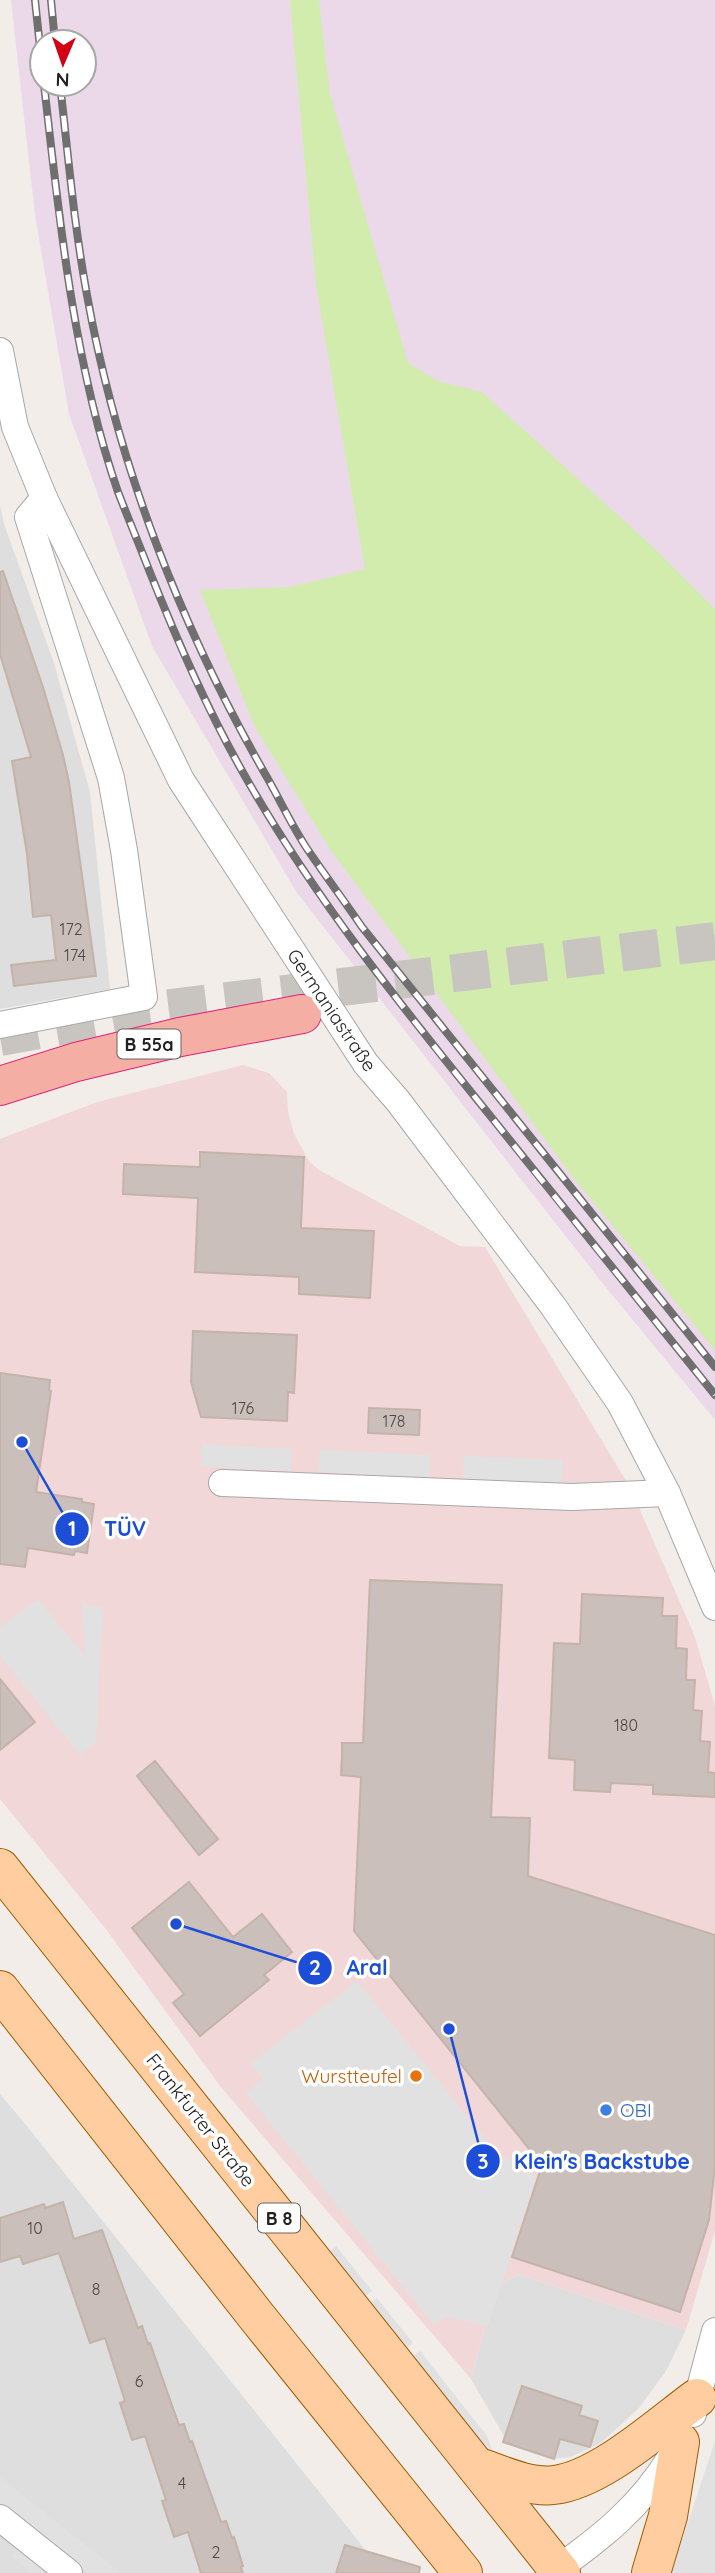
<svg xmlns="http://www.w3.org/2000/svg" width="715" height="2573" viewBox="0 0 715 2573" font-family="Quicksand,sans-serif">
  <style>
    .residential { fill: #dfdede }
    .commercial { fill: #f2d7d8 }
    .industrial { fill: #ebd9e9; fill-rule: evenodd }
    .grass { fill: #d1ecad }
    .parking { fill: #e1e1e1 }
    .building { fill: #cabfba; stroke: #c4b3a9; stroke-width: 2 }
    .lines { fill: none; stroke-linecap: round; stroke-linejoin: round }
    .trunk-tunnel { stroke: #c8c4c0; stroke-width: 38; stroke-dasharray: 38 19; stroke-linecap: butt }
    .minor-casing { stroke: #a8a8a8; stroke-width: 28 }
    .primary-casing { stroke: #9e5c00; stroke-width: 40 }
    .trunk-casing { stroke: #e12374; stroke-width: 40 }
    .minor { stroke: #fff; stroke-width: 26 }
    .primary { stroke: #ffcda0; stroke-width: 38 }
    .trunk { stroke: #f4aea4; stroke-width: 38 }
    .rail-casing { stroke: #6f6f6f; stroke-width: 8 }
    .rail { stroke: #fff; stroke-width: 5; stroke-dasharray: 16; stroke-linecap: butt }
    .food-dot { fill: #e8710a; stroke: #fff; stroke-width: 2.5 }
    .shop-dot { fill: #3f7fe0; stroke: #fff; stroke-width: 2.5 }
    .labels { text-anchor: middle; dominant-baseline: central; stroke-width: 7; stroke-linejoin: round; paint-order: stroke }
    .number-label { font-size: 16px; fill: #4b4847 }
    .shield { fill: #fff; stroke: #646464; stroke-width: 2 }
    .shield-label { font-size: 18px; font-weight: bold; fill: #212121 }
    .street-label { font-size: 19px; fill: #212121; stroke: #fff }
    .food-label { font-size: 19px; fill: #c56008; stroke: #fff; text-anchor: end }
    .shop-label { font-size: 19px; fill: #366cbe; stroke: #fff; text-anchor: start }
    .leader { fill: none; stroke: #1d4ed8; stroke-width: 2.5 }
    .callout-dot { fill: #1d4ed8; stroke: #fff; stroke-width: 2.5 }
    .mark-label { font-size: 21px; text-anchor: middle; font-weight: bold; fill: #fff }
    .callout-label { font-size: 21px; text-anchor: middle; font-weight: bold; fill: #1d4ed8; stroke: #fff; stroke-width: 7; stroke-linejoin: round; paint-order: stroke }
  </style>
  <rect width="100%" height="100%" fill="#f2ede8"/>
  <g class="residential">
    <polygon points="0,505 4,524 54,663 90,792 110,989 0,1009"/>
    <polygon points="0,2094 26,2125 384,2573 0,2573"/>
    <polygon points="518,2274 686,2330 666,2371 639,2408 601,2443 570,2457 553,2459 509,2445 471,2379 493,2296 503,2283"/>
  </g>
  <polygon class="commercial" points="243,1065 269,1073 287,1092 288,1111 294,1134 309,1161 319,1170 460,1246 485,1247 631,1489 695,1637 715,1706 715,2231 686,2330 518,2274 503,2283 493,2296 471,2379 220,2086 105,1928 0,1799 0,1139 97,1102"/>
  <path class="industrial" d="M11 0H715V1420L600 1280 297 893 152 646 69 414 35 215ZM42 42H84V84H42Z"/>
  <polygon class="grass" points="290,0 319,0 330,94 408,363 438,381 482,392 653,547 715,609 715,1350 572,1176 330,849 255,727 200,590 290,587 365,569 316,285"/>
  <g class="parking">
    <polygon points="202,1444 292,1449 291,1471 201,1466"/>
    <polygon points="320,1450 430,1455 429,1477 319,1472"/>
    <polygon points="464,1456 563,1460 562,1483 463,1479"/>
    <polygon points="38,1599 83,1654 85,1653 82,1604 103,1607 96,1742 80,1755 0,1656 0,1627"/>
    <polygon points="357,1981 498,2154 537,2175 488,2326 446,2317 434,2325 246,2093 263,2079 250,2064"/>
    <polygon points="336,2246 372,2291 364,2297 329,2251"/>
    <polygon points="377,2298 413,2343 407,2348 370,2303"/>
    <polygon points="420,2351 487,2436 493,2452 475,2434 413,2356"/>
    <polygon points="715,2441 715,2573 671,2573"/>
    <polygon points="0,2477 121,2573 88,2573 0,2503"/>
    <polygon points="17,2548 48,2573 32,2573 11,2556"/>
  </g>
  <g class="building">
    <polygon points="3,571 43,687 63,755 69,782 96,976 14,986 11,965 56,960 51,915 33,917 27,854 12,761 31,757 0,654 0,572"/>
    <polygon points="200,1152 304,1157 301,1228 374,1231 370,1298 299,1294 299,1277 195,1272 198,1198 123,1194 124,1164 200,1167"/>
    <polygon points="193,1331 297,1335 294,1393 288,1392 287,1421 201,1417 191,1382"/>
    <polygon points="0,1373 50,1380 49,1390 51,1391 36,1492 82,1499 82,1502 94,1504 87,1553 75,1551 74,1555 28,1548 25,1567 0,1564"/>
    <polygon points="369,1408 420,1410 419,1435 368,1433"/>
    <polygon points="370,1580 502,1585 491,1817 530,1818 528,1876 715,1935 715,2166 709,2220 680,2312 512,2257 542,2165 354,1931 361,1777 341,1775 342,1755 342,1743 363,1743"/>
    <polygon points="582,1594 663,1598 662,1616 677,1616 676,1648 687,1649 686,1680 695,1680 693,1710 702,1711 700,1741 710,1742 708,1772 715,1773 715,1797 653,1794 653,1785 611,1783 610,1792 574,1790 575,1760 549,1758 554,1643 580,1644"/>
    <polygon points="0,1679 35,1722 0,1750"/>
    <polygon points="155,1761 218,1839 199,1855 137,1776"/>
    <polygon points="189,1882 233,1937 262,1914 292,1952 264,1975 269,1980 200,2036 173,2003 184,1994 132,1928"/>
    <polygon points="63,2202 74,2239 102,2230 138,2328 142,2326 148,2344 150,2343 179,2425 184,2424 190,2442 192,2441 221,2522 226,2521 232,2538 234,2537 243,2566 241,2567 243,2573 201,2573 188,2532 174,2537 162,2501 166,2500 145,2436 132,2440 120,2403 125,2401 105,2338 90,2343 59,2253 23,2264 20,2256 0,2262 0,2218 44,2204 45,2208"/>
    <polygon points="522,2386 582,2406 579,2415 598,2421 590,2447 560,2439 554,2459 503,2442"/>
    <polygon points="345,2545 420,2567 419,2573 336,2573"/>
  </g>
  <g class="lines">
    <polyline class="trunk-tunnel" points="0,1037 147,1011 715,941"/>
    <g class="minor-casing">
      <g id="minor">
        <polyline points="0,351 15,427 44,498 181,780 366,1064 398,1101 553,1306 620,1403 667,1493 715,1607"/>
        <polyline points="0,1025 144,997 124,850 111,778 28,517 44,498"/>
        <polyline points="222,1483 572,1497 667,1493"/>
        <polyline points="693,2414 715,2331"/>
        <polyline points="0,2518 69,2573"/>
        <path d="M552 2573C602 2537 640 2508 672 2455"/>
      </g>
    </g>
    <g class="primary-casing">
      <g id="primary">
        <polyline points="0,1868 561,2573"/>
        <polyline points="0,1990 257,2317 463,2573"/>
        <path d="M476 2466C500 2474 528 2488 554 2485 600 2480 660 2425 697 2398"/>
        <polyline points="651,2573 668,2516 680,2442"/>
      </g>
    </g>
    <g class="trunk-casing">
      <polyline id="trunk" points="0,1086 76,1062 180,1037 302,1014"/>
    </g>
    <use href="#minor" class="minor"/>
    <use href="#primary" class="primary"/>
    <use href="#trunk" class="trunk"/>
    <g class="rail-casing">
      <g id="rail">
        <polyline points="35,0 42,66"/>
        <polyline points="51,0 55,42"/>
        <path d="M44 84C59 218 74 365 118 492 128 518 139 544 149 570 176 638 205 705 241 769 311 894 402 1007 492 1118 566 1211 641 1303 715 1395"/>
        <path d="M60 84C68 154 74 225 87 295 117 464 182 630 268 779 282 804 294 830 310 853 327 878 345 902 362 927L715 1367"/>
      </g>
    </g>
    <use href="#rail" class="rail"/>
  </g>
  <circle class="food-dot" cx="416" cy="2076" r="7"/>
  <circle class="shop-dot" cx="606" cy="2110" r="7"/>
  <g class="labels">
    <g class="number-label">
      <text x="71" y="929">172</text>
      <text x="75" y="955">174</text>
      <text x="243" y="1408">176</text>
      <text x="394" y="1421">178</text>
      <text x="626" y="1725">180</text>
      <text x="35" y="2228">10</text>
      <text x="96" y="2289">8</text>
      <text x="139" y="2381">6</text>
      <text x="182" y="2483">4</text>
      <text x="216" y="2552">2</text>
    </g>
    <g class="shield">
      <rect x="117.5" y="1029.5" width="63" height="29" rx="5"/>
      <rect x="258" y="2203.5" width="42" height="29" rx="5"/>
    </g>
    <g class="shield-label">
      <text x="149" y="1044">B 55a</text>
      <text x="279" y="2218">B 8</text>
    </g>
    <g class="street-label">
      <text transform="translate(332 1010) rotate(56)">Germaniastraße</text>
      <text transform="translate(201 2120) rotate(52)">Frankfurter Straße</text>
    </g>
    <g class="food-label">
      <text x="402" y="2076">Wurstteufel</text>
    </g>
    <g class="shop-label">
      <text x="620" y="2110">OBI</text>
    </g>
  </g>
  <path class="leader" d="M22 1442L72 1529M176 1924L315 1968M449 2029L483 2161"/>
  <g class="callout-dot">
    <circle cx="22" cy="1442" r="7"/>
    <circle cx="176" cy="1924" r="7"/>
    <circle cx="449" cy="2029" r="7"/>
    <circle cx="72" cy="1529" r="18"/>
    <circle cx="315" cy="1968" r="18"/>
    <circle cx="483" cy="2161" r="18"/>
  </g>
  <g class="mark-label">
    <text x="72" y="1536">1</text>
    <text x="315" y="1975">2</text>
    <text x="483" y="2169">3</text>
  </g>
  <g class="callout-label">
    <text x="125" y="1536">TÜV</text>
    <text x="367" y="1975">Aral</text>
    <text x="602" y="2169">Klein's Backstube</text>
  </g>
  <g transform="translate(63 63) rotate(182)"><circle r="33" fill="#ffffff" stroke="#a6a6a6" stroke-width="2"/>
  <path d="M0-5L12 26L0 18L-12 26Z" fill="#d20012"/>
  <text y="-10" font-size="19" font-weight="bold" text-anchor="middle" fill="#212121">N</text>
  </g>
</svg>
